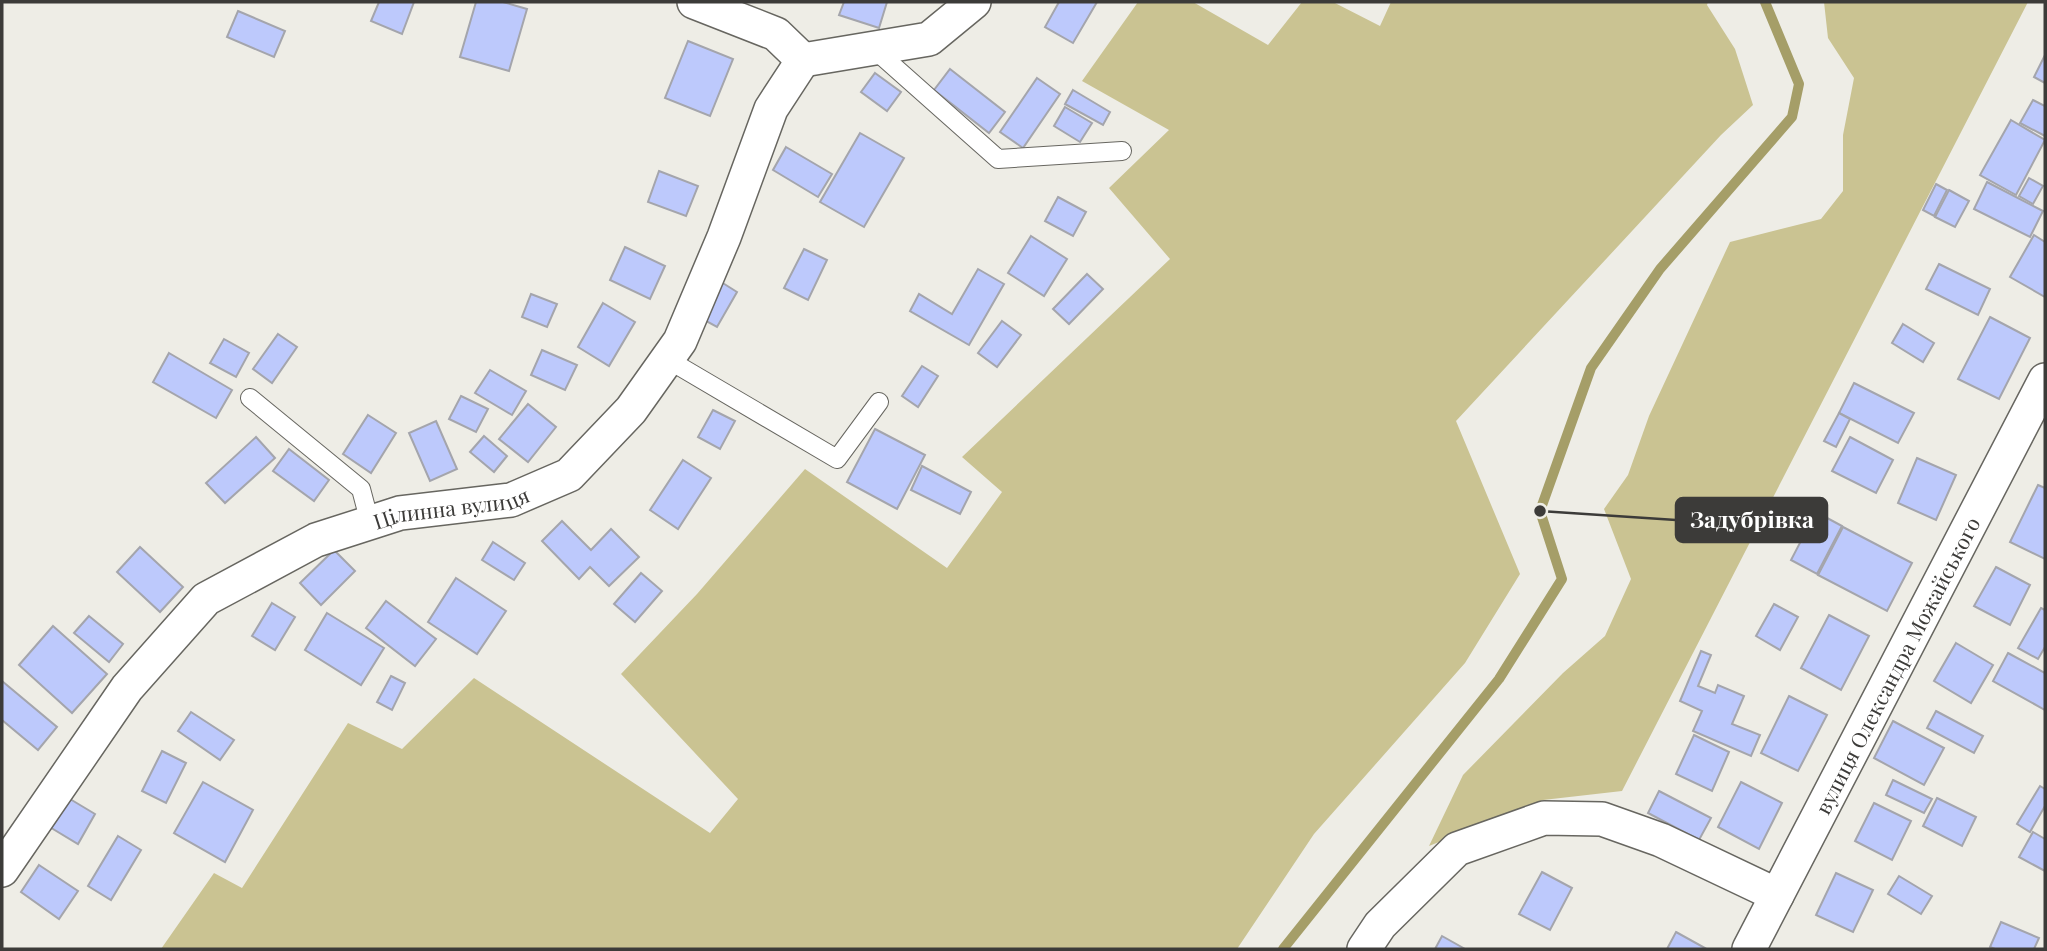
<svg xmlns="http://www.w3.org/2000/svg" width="2047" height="951" viewBox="0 0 2047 951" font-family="'Playfair Display',serif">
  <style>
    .green { fill: #cac392 }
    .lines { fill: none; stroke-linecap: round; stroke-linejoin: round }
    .stream { stroke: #a59e68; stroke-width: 10 }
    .building { fill: #bdc9fc; stroke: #a4a5ac; stroke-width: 2 }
    .service-casing { stroke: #676660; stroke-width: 20 }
    .minor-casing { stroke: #676660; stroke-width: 36 }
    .service { stroke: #fff; stroke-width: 18 }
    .minor { stroke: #fff; stroke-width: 33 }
    .labels { text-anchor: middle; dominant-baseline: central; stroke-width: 7; stroke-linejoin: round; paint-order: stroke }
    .street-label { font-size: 21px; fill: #3c3b39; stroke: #eeede6 }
    .leader { fill: none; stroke: #3c3b39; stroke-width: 2.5 }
    .callout-dot { fill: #3c3b39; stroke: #eeede6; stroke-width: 2.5 }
    .callout { fill: #3c3b39; stroke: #3c3b39; stroke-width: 2.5 }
    .callout-label { font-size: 23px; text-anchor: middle; font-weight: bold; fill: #fff }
  </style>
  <rect width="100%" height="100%" fill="#eeede6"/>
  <g class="green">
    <polygon points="1138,2 1193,2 1268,45 1302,2 1333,2 1380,26 1391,2 1708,2 1707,5 1735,49 1753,105 1721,135 1456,421 1520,574 1465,663 1314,834 1237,949 161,949 214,873 242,888 348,723 402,749 474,678 710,833 738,799 621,674 697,594 805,469 947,568 1002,492 962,457 1170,259 1109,188 1169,130 1082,81"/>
    <polygon points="1824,2 2028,2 1622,791 1543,800 1429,846 1463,775 1563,673 1605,636 1631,579 1604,509 1628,475 1649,416 1730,242 1821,219 1843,191 1843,135 1854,78 1828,38"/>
  </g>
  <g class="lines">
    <polyline class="stream" points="1283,949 1499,679 1562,579 1540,511 1591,368 1660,269 1792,117 1799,84 1765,2"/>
  </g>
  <g class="building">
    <polygon points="379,2 414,2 402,34 371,21"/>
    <polygon points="476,2 503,2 527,9 509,71 460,57"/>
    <polygon points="844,2 887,2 879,28 839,15"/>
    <polygon points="1059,2 1097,2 1073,43 1045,27"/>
    <polygon points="238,11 285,31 274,57 227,37"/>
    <polygon points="688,41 733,59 710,116 665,98"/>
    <polygon points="2045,55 2045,83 2034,77"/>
    <polygon points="950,69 1005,112 989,133 934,90"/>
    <polygon points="875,73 901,92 887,111 861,92"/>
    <polygon points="1037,78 1060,94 1023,148 1000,132"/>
    <polygon points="1073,90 1110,112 1103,125 1065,104"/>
    <polygon points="2033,100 2045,106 2045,136 2020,123"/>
    <polygon points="1065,107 1092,123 1080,142 1054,126"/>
    <polygon points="2011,120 2045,140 2016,195 1980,175"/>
    <polygon points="860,133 904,158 864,227 820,202"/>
    <polygon points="786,147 832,174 818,197 773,170"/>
    <polygon points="659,171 698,186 686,216 648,202"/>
    <polygon points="2029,178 2043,186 2033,204 2019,196"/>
    <polygon points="1987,182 2043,211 2030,237 1974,209"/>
    <polygon points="1936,184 1947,190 1934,216 1923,210"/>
    <polygon points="1949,190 1969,201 1955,227 1935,217"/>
    <polygon points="1058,197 1086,212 1073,236 1045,221"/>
    <polygon points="2034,235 2045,242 2045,297 2010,277"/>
    <polygon points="1031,236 1067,259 1044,296 1008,273"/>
    <polygon points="625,247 665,266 650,299 610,280"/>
    <polygon points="804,249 827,260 808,300 784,288"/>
    <polygon points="1939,264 1990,289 1978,315 1926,289"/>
    <polygon points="978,269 1004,284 969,345 910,311 919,294 952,314"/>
    <polygon points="1087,274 1103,289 1069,324 1053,309"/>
    <polygon points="718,280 737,292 717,327 697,316"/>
    <polygon points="531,294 557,304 547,327 522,317"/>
    <polygon points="603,303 635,322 609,366 578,347"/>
    <polygon points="1990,317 2030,338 1999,399 1958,379"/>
    <polygon points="1002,321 1021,335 997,367 978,353"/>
    <polygon points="1903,324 1934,343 1923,362 1892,343"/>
    <polygon points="278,334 297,347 272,383 253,369"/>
    <polygon points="224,339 249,353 236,377 210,363"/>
    <polygon points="542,350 577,365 565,390 531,375"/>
    <polygon points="169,353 232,390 216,418 153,382"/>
    <polygon points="922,366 938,376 918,407 902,396"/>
    <polygon points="490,370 526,391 512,415 475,393"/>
    <polygon points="1854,383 1914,413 1898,443 1839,413"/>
    <polygon points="461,396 488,409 476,432 449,419"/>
    <polygon points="528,404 556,427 528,462 499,439"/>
    <polygon points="713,410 735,421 720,449 698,437"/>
    <polygon points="1839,413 1850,419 1836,447 1824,441"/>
    <polygon points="368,415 396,433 371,473 343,454"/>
    <polygon points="436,421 457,469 430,481 409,433"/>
    <polygon points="875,429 925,455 897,509 847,482"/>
    <polygon points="484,436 507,456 494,472 470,452"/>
    <polygon points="256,437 275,458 225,503 206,483"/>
    <polygon points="1850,437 1893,460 1876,493 1832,471"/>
    <polygon points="289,449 329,480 314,501 273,471"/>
    <polygon points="1917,458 1956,475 1936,520 1898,503"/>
    <polygon points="683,460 711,478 678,529 650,510"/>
    <polygon points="922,466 971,492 960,514 911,490"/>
    <polygon points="2038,485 2045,488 2045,559 2010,542"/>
    <polygon points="1816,512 1842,526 1817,574 1791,560"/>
    <polygon points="562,521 591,550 611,529 639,557 609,586 590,567 579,579 542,541"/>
    <polygon points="1843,527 1912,563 1887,611 1818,575"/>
    <polygon points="493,542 525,563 514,580 482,560"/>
    <polygon points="140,547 183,587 160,612 117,572"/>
    <polygon points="334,550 355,571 321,605 300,583"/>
    <polygon points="1996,567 2030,585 2010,625 1974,606"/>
    <polygon points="641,573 662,591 635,622 614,604"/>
    <polygon points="456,578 506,611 477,654 428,622"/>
    <polygon points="386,601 436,639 415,666 366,628"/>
    <polygon points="272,603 295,617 275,650 252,636"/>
    <polygon points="1774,604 1798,617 1780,650 1756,636"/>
    <polygon points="2041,608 2045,610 2045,647 2038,659 2018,648"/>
    <polygon points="327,613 384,648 361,685 305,650"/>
    <polygon points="1829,615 1869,636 1841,690 1801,668"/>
    <polygon points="89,616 123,644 109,662 74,633"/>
    <polygon points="53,626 107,674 72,713 19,665"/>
    <polygon points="1956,643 1993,665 1971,703 1934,681"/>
    <polygon points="1701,651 1711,655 1698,686 1715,693 1718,685 1744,696 1732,724 1760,735 1751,756 1693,731 1702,711 1680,701"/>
    <polygon points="2008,653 2045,673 2045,710 1993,681"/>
    <polygon points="391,676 405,683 392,710 377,702"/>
    <polygon points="2,681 57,727 38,750 2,720"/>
    <polygon points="1789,696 1827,715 1798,771 1761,753"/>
    <polygon points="1936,711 1983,736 1974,753 1927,728"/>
    <polygon points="191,712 234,740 220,760 178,731"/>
    <polygon points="1893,721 1944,748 1924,785 1874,758"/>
    <polygon points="1694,735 1729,752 1712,791 1676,774"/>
    <polygon points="162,751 186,763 166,803 142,791"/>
    <polygon points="1893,780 1932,799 1924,813 1886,795"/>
    <polygon points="203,782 253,810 225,862 174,833"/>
    <polygon points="1741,782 1782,803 1759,849 1718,827"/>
    <polygon points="2040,786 2045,789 2045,806 2030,832 2017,824"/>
    <polygon points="1659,791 1711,818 1699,840 1648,813"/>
    <polygon points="65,796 95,814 78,844 48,826"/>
    <polygon points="1937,798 1976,817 1962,846 1923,826"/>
    <polygon points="1874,803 1911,821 1892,860 1855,841"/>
    <polygon points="2033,832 2045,839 2045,871 2019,857"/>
    <polygon points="118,836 141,850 111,900 88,886"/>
    <polygon points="39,865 78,891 59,919 21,892"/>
    <polygon points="1542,872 1572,888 1550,930 1519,914"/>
    <polygon points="1836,873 1873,890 1853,932 1816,915"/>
    <polygon points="1899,876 1932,896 1921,914 1888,894"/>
    <polygon points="2001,922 2039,938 2034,949 1995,949 1990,947"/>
    <polygon points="1676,932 1705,948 1704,949 1667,949"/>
    <polygon points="1442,936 1465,949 1435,949"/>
  </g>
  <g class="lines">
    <g class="service-casing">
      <g id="service">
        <polyline points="873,48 998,159 1122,151"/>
        <polyline points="667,359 837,459 879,402"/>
        <polyline points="250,398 361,489 370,523"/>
      </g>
    </g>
    <g class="minor-casing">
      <g id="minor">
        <polyline points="694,2 776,34 803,60"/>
        <polyline points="803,60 929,39 974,2"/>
        <path id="s1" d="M2 870 127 688 206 599 316 540 400 513 511 500 569 475 631 410 680 341 724 237 771 109 803 60"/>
        <polyline points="1364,949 1380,925 1457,849 1544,818 1602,819 1661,840 1777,895"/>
        <path id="s2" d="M1749 949 2045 380"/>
      </g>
    </g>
    <use href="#service" class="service"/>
    <use href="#minor" class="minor"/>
  </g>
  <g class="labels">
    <g class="street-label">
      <text stroke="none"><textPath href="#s1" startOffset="604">Цілинна вулиця</textPath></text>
      <text stroke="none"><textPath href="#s2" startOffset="320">вулиця Олександра Можайського</textPath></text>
    </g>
  </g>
  <path class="leader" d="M1540 511L1676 520"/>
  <circle class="callout-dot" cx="1540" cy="511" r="7"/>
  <rect class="callout" x="1676" y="498" width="151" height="44" rx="7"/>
  <g class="callout-label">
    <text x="1752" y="528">Задубрівка</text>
  </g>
  <rect width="2047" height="951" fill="none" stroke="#3c3b39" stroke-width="7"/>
</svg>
